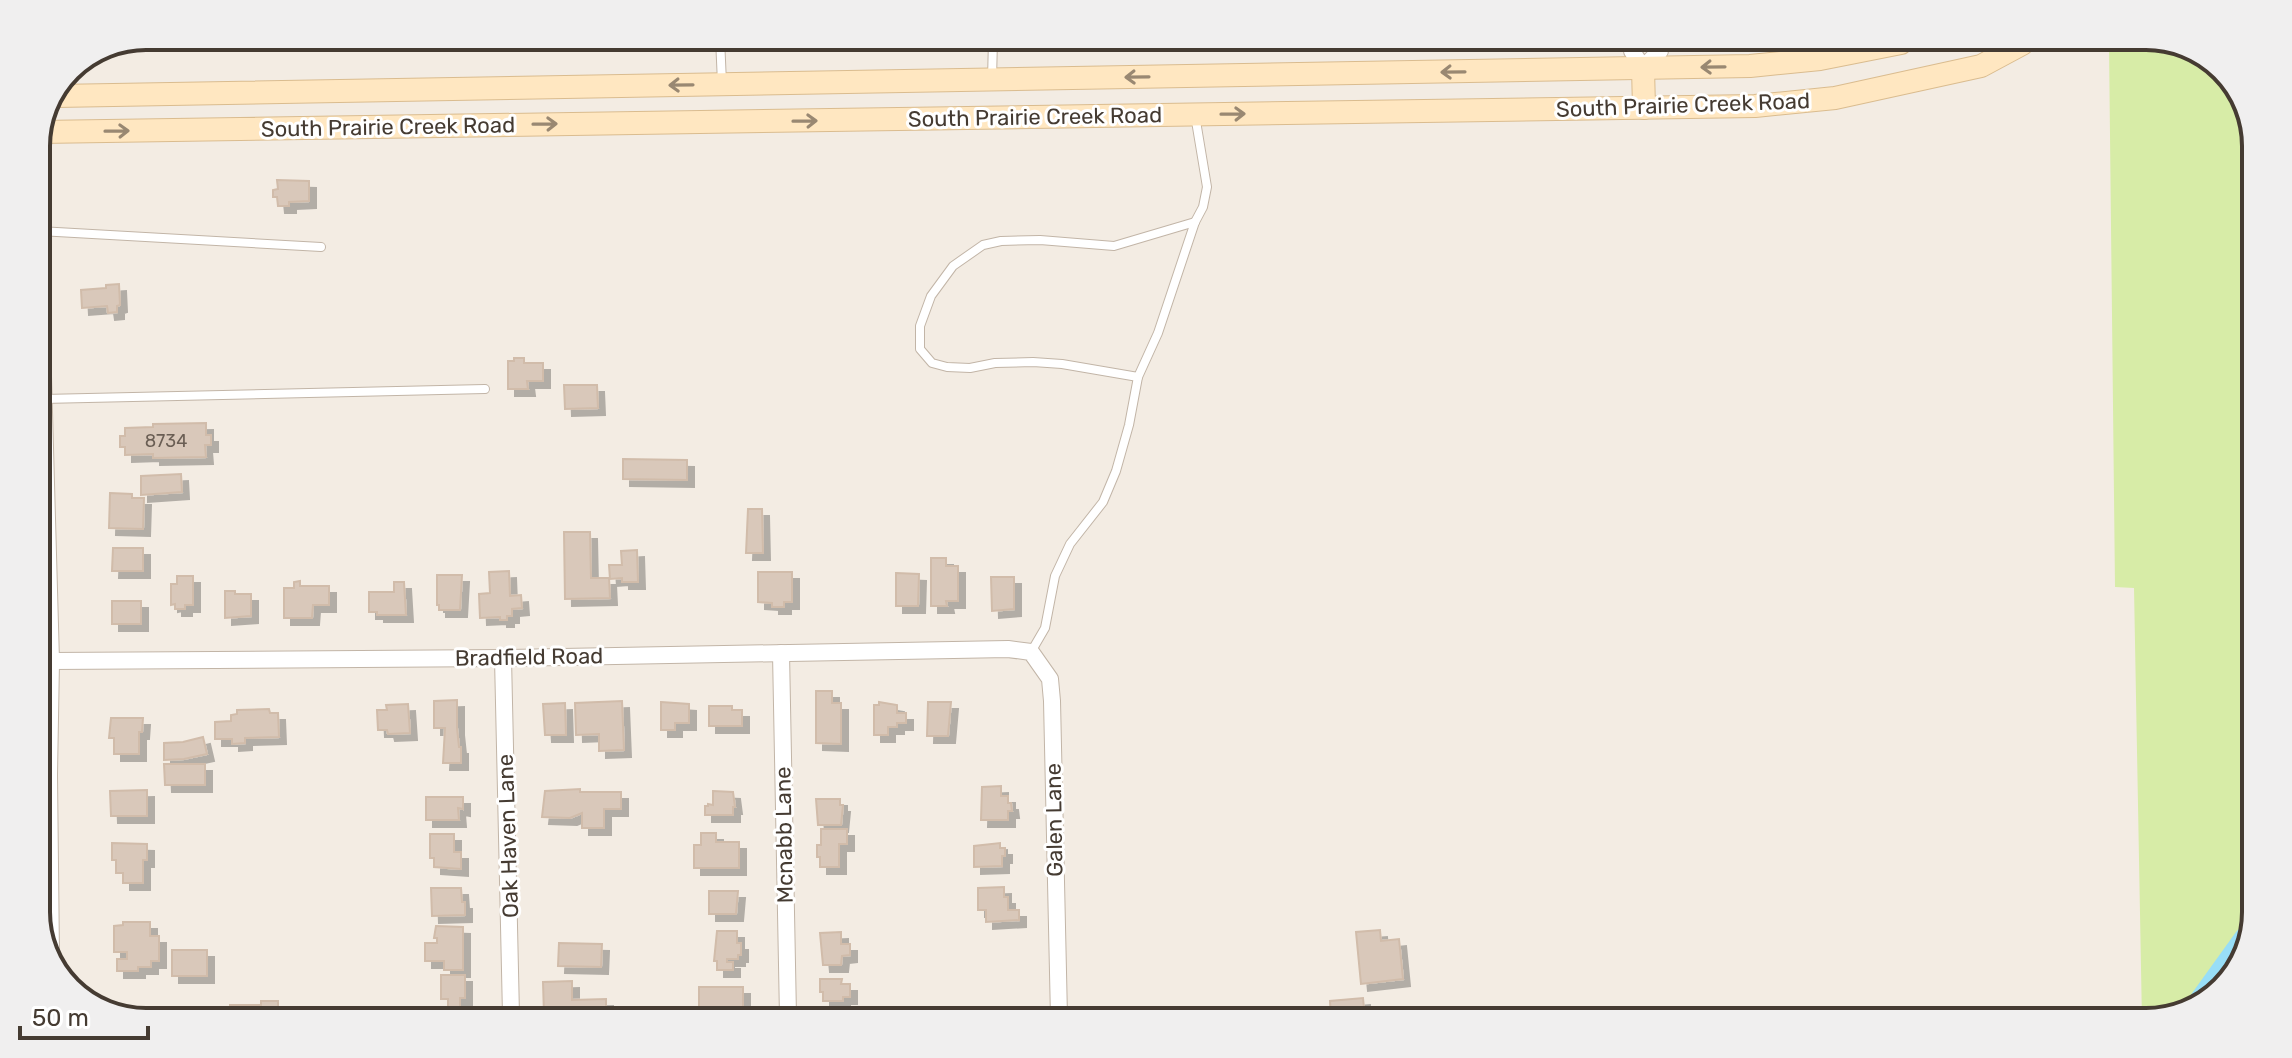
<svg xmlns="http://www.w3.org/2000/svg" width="2292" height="1058" viewBox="0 0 2292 1058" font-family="Rubik,sans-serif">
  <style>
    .green { fill: #d7eca7 }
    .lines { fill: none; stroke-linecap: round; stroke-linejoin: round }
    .river { stroke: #98def7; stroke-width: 30 }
    .building { fill: #d9c8ba; stroke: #d1bcaa; stroke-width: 2; filter: url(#shadow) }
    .service-casing { stroke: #c2b5a7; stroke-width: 10 }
    .minor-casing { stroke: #c2b5a7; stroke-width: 18 }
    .tertiary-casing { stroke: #c2b5a7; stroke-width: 20 }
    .secondary-casing { stroke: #dabc8f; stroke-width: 24 }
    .service { stroke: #fff; stroke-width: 8 }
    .minor { stroke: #fff; stroke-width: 16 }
    .tertiary { stroke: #fff; stroke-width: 18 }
    .secondary { stroke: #ffe7c1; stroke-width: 22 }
    .oneway { stroke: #998872 }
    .labels { text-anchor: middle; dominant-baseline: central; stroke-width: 6; stroke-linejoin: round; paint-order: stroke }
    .number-label { font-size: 18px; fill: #6a5e54 }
    .street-label { font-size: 22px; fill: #453b32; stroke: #fff }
    .rim { fill: none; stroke: #453b32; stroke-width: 4 }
  </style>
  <defs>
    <filter id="shadow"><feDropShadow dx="7" dy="7" stdDeviation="0" flood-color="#0004"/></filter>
  </defs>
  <rect width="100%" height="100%" fill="#f3ece3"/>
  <polygon class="green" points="2109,44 2189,45 2237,84 2256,139 2247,955 2207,1004 2147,1022 2142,1022 2134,588 2115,587"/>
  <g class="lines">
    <polyline class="river" points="2202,1005 2248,941"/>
  </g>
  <g class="building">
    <polygon points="277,180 309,181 309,201 289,202 289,206 278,206 277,197 273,197 273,190 278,189"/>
    <polygon points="119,284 120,305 117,306 117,312 108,313 107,306 82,308 81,290 106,288 106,285"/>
    <polygon points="514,358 524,358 524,363 543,363 543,381 527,381 528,389 508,389 508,361 514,361"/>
    <polygon points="564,385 597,385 598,408 565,409"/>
    <polygon points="206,423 206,435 211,435 211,445 205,445 206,457 153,458 153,454 125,455 125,447 120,447 120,436 125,436 125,428 153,427 153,424"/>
    <polygon points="623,459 687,460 687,480 623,479"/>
    <polygon points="181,474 182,492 141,495 141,476"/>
    <polygon points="110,493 132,494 132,498 144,498 143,529 109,528"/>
    <polygon points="748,509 762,509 763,553 746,553"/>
    <polygon points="564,532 590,532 591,578 609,578 610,598 565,599"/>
    <polygon points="113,548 143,548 143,571 112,571"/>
    <polygon points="637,550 638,582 622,582 622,578 610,579 609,565 622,565 621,551"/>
    <polygon points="931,558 946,558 946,566 958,566 958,601 946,601 947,606 931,606"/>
    <polygon points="509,571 510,596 521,595 522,608 512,609 512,616 507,616 507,620 500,620 500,617 480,618 479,594 490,593 489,572"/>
    <polygon points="758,572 792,572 792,602 784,602 784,607 772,607 772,603 758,602"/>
    <polygon points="896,573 919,574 918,606 896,606"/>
    <polygon points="437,575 462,575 460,610 439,610 439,605 437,605"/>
    <polygon points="177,576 193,576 193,605 185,605 185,609 175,609 175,604 171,605 171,584 177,584"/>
    <polygon points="991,577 1014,577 1014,609 992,611"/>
    <polygon points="300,581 300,586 329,586 329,605 313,605 312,618 284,618 284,588 294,588 294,582"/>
    <polygon points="394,582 404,582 406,615 377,615 377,612 369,612 369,592 394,592"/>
    <polygon points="225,591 235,591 235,594 251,594 251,616 225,618"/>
    <rect x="112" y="601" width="29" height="23"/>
    <polygon points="816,691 832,691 832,703 841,703 841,744 816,743"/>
    <polygon points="457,700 457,728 459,747 461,747 461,763 443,763 445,728 434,728 434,701"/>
    <polygon points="622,701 624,750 599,751 599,734 576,735 575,703"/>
    <polygon points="661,702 689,704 689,723 675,723 675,730 661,730"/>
    <polygon points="879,702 897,705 897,713 906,713 906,723 897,723 897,727 888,727 888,735 874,735 874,705 879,705"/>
    <polygon points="928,702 951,702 948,736 927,736"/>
    <polygon points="565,703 566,735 545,735 543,704"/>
    <polygon points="408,704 410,733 388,734 387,730 378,730 377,710 387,710 386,705"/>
    <polygon points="709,706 732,706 732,710 742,710 742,726 709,726"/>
    <polygon points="269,709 270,713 278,713 279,737 245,738 245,743 232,744 232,739 215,739 215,722 231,721 231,715 237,714 237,710"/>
    <polygon points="111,718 143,718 142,732 139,732 139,754 114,754 114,738 109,738"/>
    <polygon points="203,737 207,754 184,759 164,760 164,743 183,742"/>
    <polygon points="164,764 205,764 205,785 165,785"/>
    <polygon points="1001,786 1001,796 1008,796 1008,803 1011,803 1012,811 1008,811 1008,820 981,820 982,787"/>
    <polygon points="580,789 580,792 621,792 621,809 604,809 604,828 582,828 582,813 570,818 542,817 545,791"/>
    <polygon points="147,790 147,816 111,816 110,791"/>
    <polygon points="713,791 733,792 735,807 733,807 733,815 705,815 705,806 708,806 708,804 713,805"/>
    <polygon points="426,797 463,797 463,809 458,808 459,820 426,820"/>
    <polygon points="816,799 840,799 840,805 843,805 841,825 818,825"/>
    <polygon points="821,829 847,829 847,844 839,844 839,867 820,867 820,857 817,857 817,845 821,845"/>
    <polygon points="701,833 716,833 716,842 739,842 739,868 694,868 694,845 701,845"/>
    <polygon points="430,834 454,834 454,852 461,852 461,869 434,867 434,858 430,858"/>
    <polygon points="112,843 147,844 147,860 143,860 143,883 123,883 123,873 116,873 116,860 112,860"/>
    <polygon points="1000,843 1000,848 1005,848 1005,856 1002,856 1002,866 974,867 974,846"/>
    <polygon points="1004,887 1004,897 1008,897 1008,910 1019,910 1019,920 986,922 986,910 978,910 978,888"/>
    <polygon points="431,888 461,888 462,902 465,902 465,915 432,916"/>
    <polygon points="709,891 738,891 736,914 709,914"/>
    <polygon points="123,922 150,922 150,936 159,936 159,961 151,961 151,967 138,967 138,971 117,971 117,959 127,959 127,952 114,952 114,926 123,925"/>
    <polygon points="436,926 463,927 463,970 444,970 444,961 425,961 425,943 437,943 437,938 434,938"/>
    <polygon points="1380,930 1381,941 1399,939 1403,979 1361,984 1356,932"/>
    <polygon points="717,931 737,931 737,943 741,943 741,955 738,955 738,959 727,959 727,962 733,962 733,970 717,970 717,961 714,961"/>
    <polygon points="841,932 841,944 850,944 850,955 842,956 841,965 823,965 820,933"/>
    <polygon points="559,943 602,944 601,967 558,966"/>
    <rect x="172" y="950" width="35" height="26"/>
    <polygon points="441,975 465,975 465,998 460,998 460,1012 448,1012 448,999 441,999"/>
    <polygon points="820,979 842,979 841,984 850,984 850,997 843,997 843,1001 823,1001 823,992 820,992"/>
    <polygon points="572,981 572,1000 606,999 606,1016 544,1015 543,982"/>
    <rect x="699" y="987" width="44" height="29"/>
    <polygon points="1363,998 1365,1019 1331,1019 1330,1001"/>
    <polygon points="261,1001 278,1001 278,1014 230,1014 230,1005 261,1005"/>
  </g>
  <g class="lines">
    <g class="service-casing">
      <g id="service">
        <polyline points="720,38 722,83"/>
        <polyline points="992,79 993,40"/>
        <polyline points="39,231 321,247"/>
        <polyline points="1138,377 1062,364 1033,362 995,363 970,368 947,367 932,363 920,349 920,326 931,296 953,266 983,245 1001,241 1040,240 1114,246 1195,222"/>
        <polyline points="43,399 485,389"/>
        <polyline points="1031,652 1045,628 1055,576 1070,544 1103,502 1116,471 1129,425 1138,377 1158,333 1195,222 1203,207 1207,187 1195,115"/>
      </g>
    </g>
    <g class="minor-casing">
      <g id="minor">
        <polyline points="1632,42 1632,51 1643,68 1660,51 1660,42"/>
        <polyline points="781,653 788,1016"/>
        <polyline points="503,658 511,1015"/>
        <polyline points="50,661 503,658 1008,649 1031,652 1050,679 1052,701 1059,1017"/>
      </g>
    </g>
    <g class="tertiary-casing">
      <polyline id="tertiary" points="36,163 50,661 48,775 50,956"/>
    </g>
    <g class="secondary-casing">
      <g id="secondary">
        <polyline points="1643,68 1644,108"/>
        <polyline points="56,96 1750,66 1820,59 1901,43"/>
        <polyline points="40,132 1755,106 1835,98 1981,66 2022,44"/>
      </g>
    </g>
    <use href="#service" class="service"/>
    <use href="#minor" class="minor"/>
    <use href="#tertiary" class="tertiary"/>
    <use href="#secondary" class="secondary"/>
  </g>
  <defs><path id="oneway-shaft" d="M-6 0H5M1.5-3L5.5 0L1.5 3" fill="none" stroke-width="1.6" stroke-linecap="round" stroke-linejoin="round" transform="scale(2)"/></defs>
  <g class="oneway">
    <use href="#oneway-shaft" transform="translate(1713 67) rotate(179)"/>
    <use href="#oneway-shaft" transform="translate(1453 72) rotate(179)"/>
    <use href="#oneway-shaft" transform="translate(1137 77) rotate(179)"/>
    <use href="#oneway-shaft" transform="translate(681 85) rotate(179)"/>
    <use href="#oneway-shaft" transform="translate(1233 114) rotate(-1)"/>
    <use href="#oneway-shaft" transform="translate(805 121) rotate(-1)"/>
    <use href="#oneway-shaft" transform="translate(545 124) rotate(-1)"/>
    <use href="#oneway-shaft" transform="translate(117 131) rotate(-1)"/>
  </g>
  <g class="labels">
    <g class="number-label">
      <text x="166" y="441">8734</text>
    </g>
    <g class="street-label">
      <text transform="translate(1683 105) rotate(-2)">South Prairie Creek Road</text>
      <text transform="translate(1035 117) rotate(-1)">South Prairie Creek Road</text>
      <text transform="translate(388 127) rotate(-1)">South Prairie Creek Road</text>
      <text transform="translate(529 657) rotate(-1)">Bradfield Road</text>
      <text transform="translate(1054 820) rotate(-91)">Galen Lane</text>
      <text transform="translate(784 835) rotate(-91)">Mcnabb Lane</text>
      <text transform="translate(508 836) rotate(-92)">Oak Haven Lane</text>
    </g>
  </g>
  <path d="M0 0H2292V1058H0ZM146 50H2146A96 96 0 0 1 2242 146V912A96 96 0 0 1 2146 1008H146A96 96 0 0 1 50 912V146A96 96 0 0 1 146 50Z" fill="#f0efef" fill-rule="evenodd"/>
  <path class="rim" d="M146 50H2146A96 96 0 0 1 2242 146V912A96 96 0 0 1 2146 1008H146A96 96 0 0 1 50 912V146A96 96 0 0 1 146 50Z"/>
  <path d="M20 1026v12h128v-12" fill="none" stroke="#453b32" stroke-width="4"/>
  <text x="32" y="1026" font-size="24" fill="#453b32" stroke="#ffffff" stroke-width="6" paint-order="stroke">50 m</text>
</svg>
